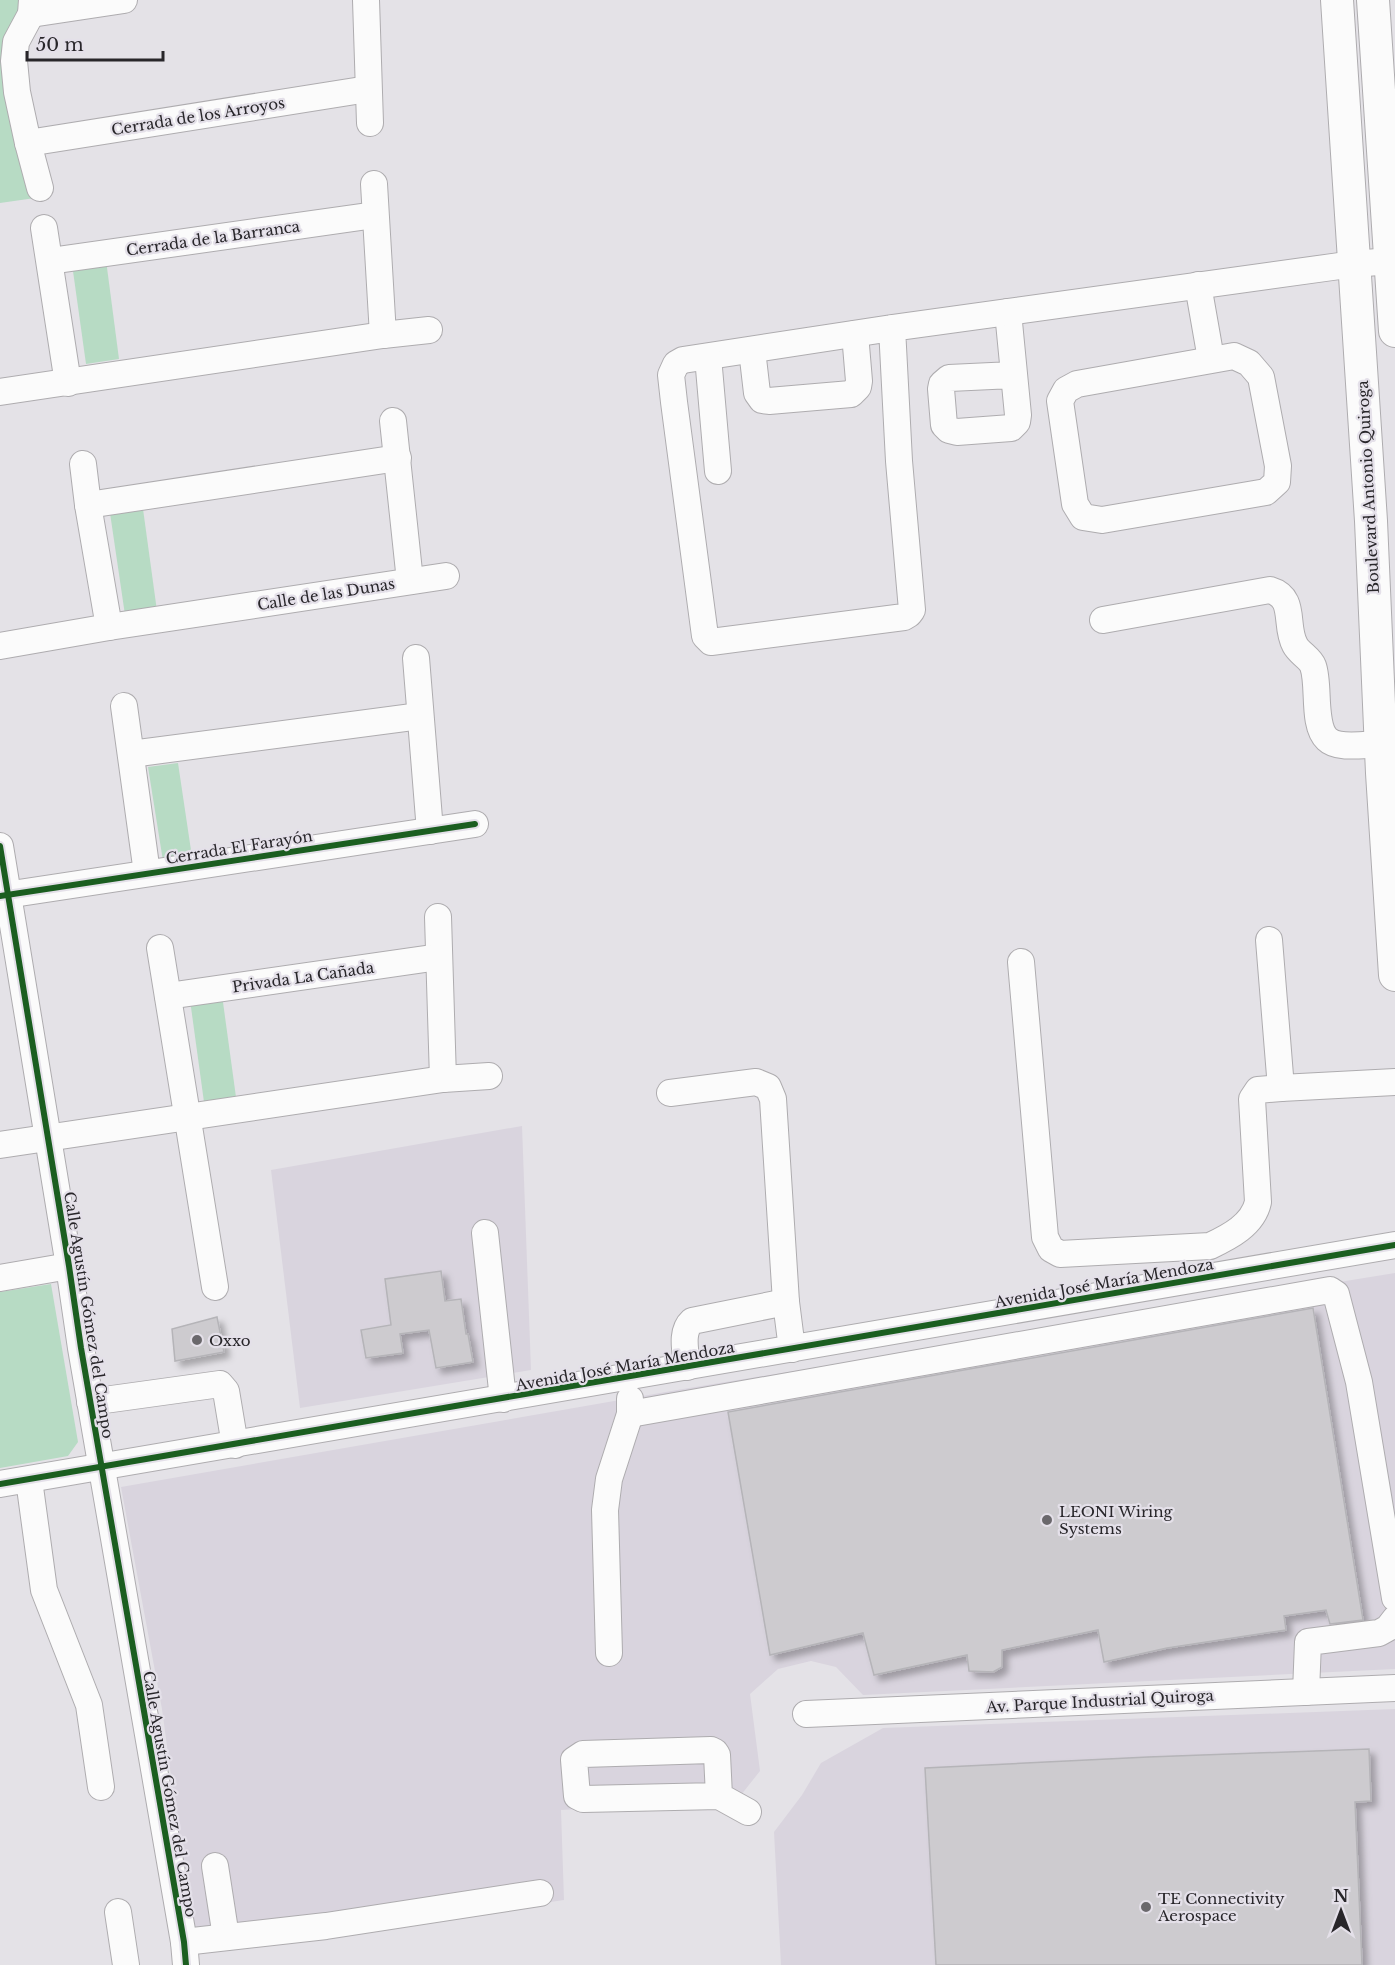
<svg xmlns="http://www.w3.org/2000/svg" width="1395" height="1965" viewBox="0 0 1395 1965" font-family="'Libre Baskerville',serif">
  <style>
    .built { fill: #d9d4de }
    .green { fill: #b7dbc4 }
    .building { fill: #cdcbcf; stroke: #b5b4b8; stroke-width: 1.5; filter: url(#shadow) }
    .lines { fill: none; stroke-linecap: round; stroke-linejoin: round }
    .minor-casing { stroke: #aeacaf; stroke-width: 28 }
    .major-casing { stroke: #aeacaf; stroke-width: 34 }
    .minor { stroke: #fbfbfb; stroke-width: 26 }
    .major { stroke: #fbfbfb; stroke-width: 32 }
    .cycleway-casing { stroke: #e4e0e9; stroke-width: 10 }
    .cycleway { stroke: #1b5e20; stroke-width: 6 }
    .poi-dot { fill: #6a686c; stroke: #e4e0e9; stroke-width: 2 }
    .labels { text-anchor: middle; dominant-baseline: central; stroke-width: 4.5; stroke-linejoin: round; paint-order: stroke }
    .street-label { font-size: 15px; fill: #28262a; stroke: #e4e0e9 }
    .poi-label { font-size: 15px; fill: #28262a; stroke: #e4e0e9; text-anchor: start }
  </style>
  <defs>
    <filter id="shadow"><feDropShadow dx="5.5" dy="5.5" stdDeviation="3" flood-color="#0004"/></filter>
  </defs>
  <rect width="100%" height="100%" fill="#e4e2e7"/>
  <g class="built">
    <polygon points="522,1126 531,1370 300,1408 271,1170"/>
    <polygon points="1395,1273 1395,1669 863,1695 836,1667 811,1661 778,1669 750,1694 760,1771 737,1800 561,1810 564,1900 199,1953 178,1828 162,1709 121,1487 683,1389"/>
    <polygon points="1395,1709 1395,1965 781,1965 774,1832 802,1795 821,1763 883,1728"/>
  </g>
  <g class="green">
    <polygon points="0,0 24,0 19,17 35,198 0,203"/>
    <polygon points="106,260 119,359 86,364 72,264"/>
    <polygon points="143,509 157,611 125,615 110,513"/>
    <polygon points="178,763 192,857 163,861 148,767"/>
    <polygon points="222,995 236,1097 204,1102 190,1000"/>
    <polygon points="51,1284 78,1442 68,1456 0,1468 0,1292"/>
  </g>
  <g class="building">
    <polygon points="441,1271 445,1301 461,1299 466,1334 468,1334 473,1362 436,1368 429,1330 400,1334 403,1353 366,1358 361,1330 391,1325 385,1279"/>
    <polygon points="1313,1308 1363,1620 1330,1624 1326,1610 1284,1616 1286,1630 1167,1648 1104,1662 1098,1630 1002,1650 1002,1667 993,1672 969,1671 967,1655 874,1675 863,1633 770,1655 728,1412"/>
    <polygon points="217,1317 224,1352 175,1361 172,1329"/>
    <polygon points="1369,1749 1371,1801 1355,1802 1362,1965 936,1965 925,1768 1148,1757"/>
  </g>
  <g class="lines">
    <g class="minor-casing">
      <g id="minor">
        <polyline points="32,0 31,14 16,42 14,61 17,92 28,143 40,188"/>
        <polyline points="366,0 370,123"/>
        <polyline points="31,14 124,0"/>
        <polyline points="28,143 368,89"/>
        <polyline points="374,184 383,335"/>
        <polyline points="44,228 68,383"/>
        <polyline points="50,261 375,215"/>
        <polyline points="1198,285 1211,359"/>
        <polyline points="1008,312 1018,415 1017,422 1011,428 957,432 949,430 944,425 941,389 942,384 949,378 1013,375"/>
        <polyline points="892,328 899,461 912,610 909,614 904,617 711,642 705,636 674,402 671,375 676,364 683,360 892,328 1354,264 1390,261"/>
        <polyline points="752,350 757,393 762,400 769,401 851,394 858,387 859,381 855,334"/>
        <polygon points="1234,356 1249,363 1261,377 1278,466 1277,482 1266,492 1102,520 1083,517 1075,504 1060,401 1066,390 1077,384"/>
        <polyline points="708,357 718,471"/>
        <polyline points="0,392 383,335 429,330"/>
        <polyline points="393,421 410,581"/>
        <polyline points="83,464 88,505 109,627"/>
        <polyline points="88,505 398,458"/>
        <path d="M1103 620 1270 590C1297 598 1284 625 1295 645 1299 653 1310 658 1313 666 1320 685 1312 725 1327 739 1338 750 1366 744 1381 744"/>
        <polyline points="0,646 109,627 446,576"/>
        <polyline points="416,658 430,831"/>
        <polyline points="124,706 147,873"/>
        <polyline points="131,754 420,716"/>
        <polyline points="0,846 69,1266 81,1348 184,1942 186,1965"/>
        <polyline points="0,896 475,824"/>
        <polyline points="438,917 443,1079"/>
        <polyline points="1269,940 1281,1088 1395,1082"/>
        <polyline points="160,948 215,1287"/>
        <path d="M1021 962 1045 1237 1051 1249 1060 1254 1210 1246C1229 1237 1253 1225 1258 1202L1252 1099 1258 1090 1281 1088"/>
        <polyline points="168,996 439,957"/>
        <polyline points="670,1093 756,1082 768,1087 773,1099 786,1302 792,1349"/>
        <polyline points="0,1145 443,1079 489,1076"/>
        <polyline points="485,1233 503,1399"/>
        <polyline points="0,1278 69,1266"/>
        <path d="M687 1367C686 1352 680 1332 692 1321L786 1302"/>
        <polyline points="90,1402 220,1384 226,1391 235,1445"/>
        <polyline points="630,1414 1330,1290 1336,1294 1359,1382 1395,1598"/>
        <polyline points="29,1480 44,1590 89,1705 101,1787"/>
        <polyline points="0,1484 1395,1245"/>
        <polyline points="609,1653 605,1510 609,1479 630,1414 630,1399"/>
        <polyline points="1306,1692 1308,1642 1379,1633 1388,1628 1395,1619"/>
        <polyline points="806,1714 1395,1688"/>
        <polyline points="719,1796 583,1799 577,1796 574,1760 583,1754 711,1750 715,1752 717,1755 719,1796 748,1812"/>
        <polyline points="215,1866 226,1937"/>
        <polyline points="118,1912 126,1965"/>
        <polyline points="184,1942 326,1926 540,1893"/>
      </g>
    </g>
    <g class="major-casing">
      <g id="major">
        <polyline points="1337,0 1371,521 1382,773 1395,975"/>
        <polyline points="1373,0 1395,331"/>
      </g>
    </g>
    <use href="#minor" class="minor"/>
    <use href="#major" class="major"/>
    <g class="cycleway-casing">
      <g id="cycleway">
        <polyline points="0,846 69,1266 81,1348 184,1942 186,1965"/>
        <polyline points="0,896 475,824"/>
        <polyline points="0,1484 1395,1245"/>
      </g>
    </g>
    <use href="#cycleway" class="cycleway"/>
  </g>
  <g class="poi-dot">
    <circle cx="197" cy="1340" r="6"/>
    <circle cx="1047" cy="1520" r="6"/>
    <circle cx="1146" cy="1907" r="6"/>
  </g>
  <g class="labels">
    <g class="street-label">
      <text transform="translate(198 116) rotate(-9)">Cerrada de los Arroyos</text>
      <text transform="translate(213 238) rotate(-8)">Cerrada de la Barranca</text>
      <text transform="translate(1368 487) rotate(-93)">Boulevard Antonio Quiroga</text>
      <text transform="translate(326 594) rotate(-9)">Calle de las Dunas</text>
      <text transform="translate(239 847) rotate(-9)">Cerrada El Farayón</text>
      <text transform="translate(303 977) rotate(-8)">Privada La Cañada</text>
      <text transform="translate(1104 1283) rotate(-10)">Avenida José María Mendoza</text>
      <text transform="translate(89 1315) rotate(81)">Calle Agustín Gómez del Campo</text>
      <text transform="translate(625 1366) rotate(-10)">Avenida José María Mendoza</text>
      <text transform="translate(1100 1701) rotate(-3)">Av. Parque Industrial Quiroga</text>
      <text transform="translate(170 1794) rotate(80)">Calle Agustín Gómez del Campo</text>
    </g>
    <g class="poi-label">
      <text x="209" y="1340">Oxxo</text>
      <text x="1059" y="1511">LEONI Wiring<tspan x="1059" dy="17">Systems</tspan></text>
      <text x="1158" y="1898">TE Connectivity<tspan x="1158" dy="17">Aerospace</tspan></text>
    </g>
  </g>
  <g transform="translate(1341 1911)" stroke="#e4e0e9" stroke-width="4.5" paint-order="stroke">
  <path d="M0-4.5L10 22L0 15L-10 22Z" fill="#28262a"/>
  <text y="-9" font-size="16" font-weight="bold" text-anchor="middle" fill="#28262a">N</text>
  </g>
  <path d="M27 51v9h136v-9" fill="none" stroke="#28262a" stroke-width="3"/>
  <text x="36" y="51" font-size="18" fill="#28262a" stroke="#e4e0e9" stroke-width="4.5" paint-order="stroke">50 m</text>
</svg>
